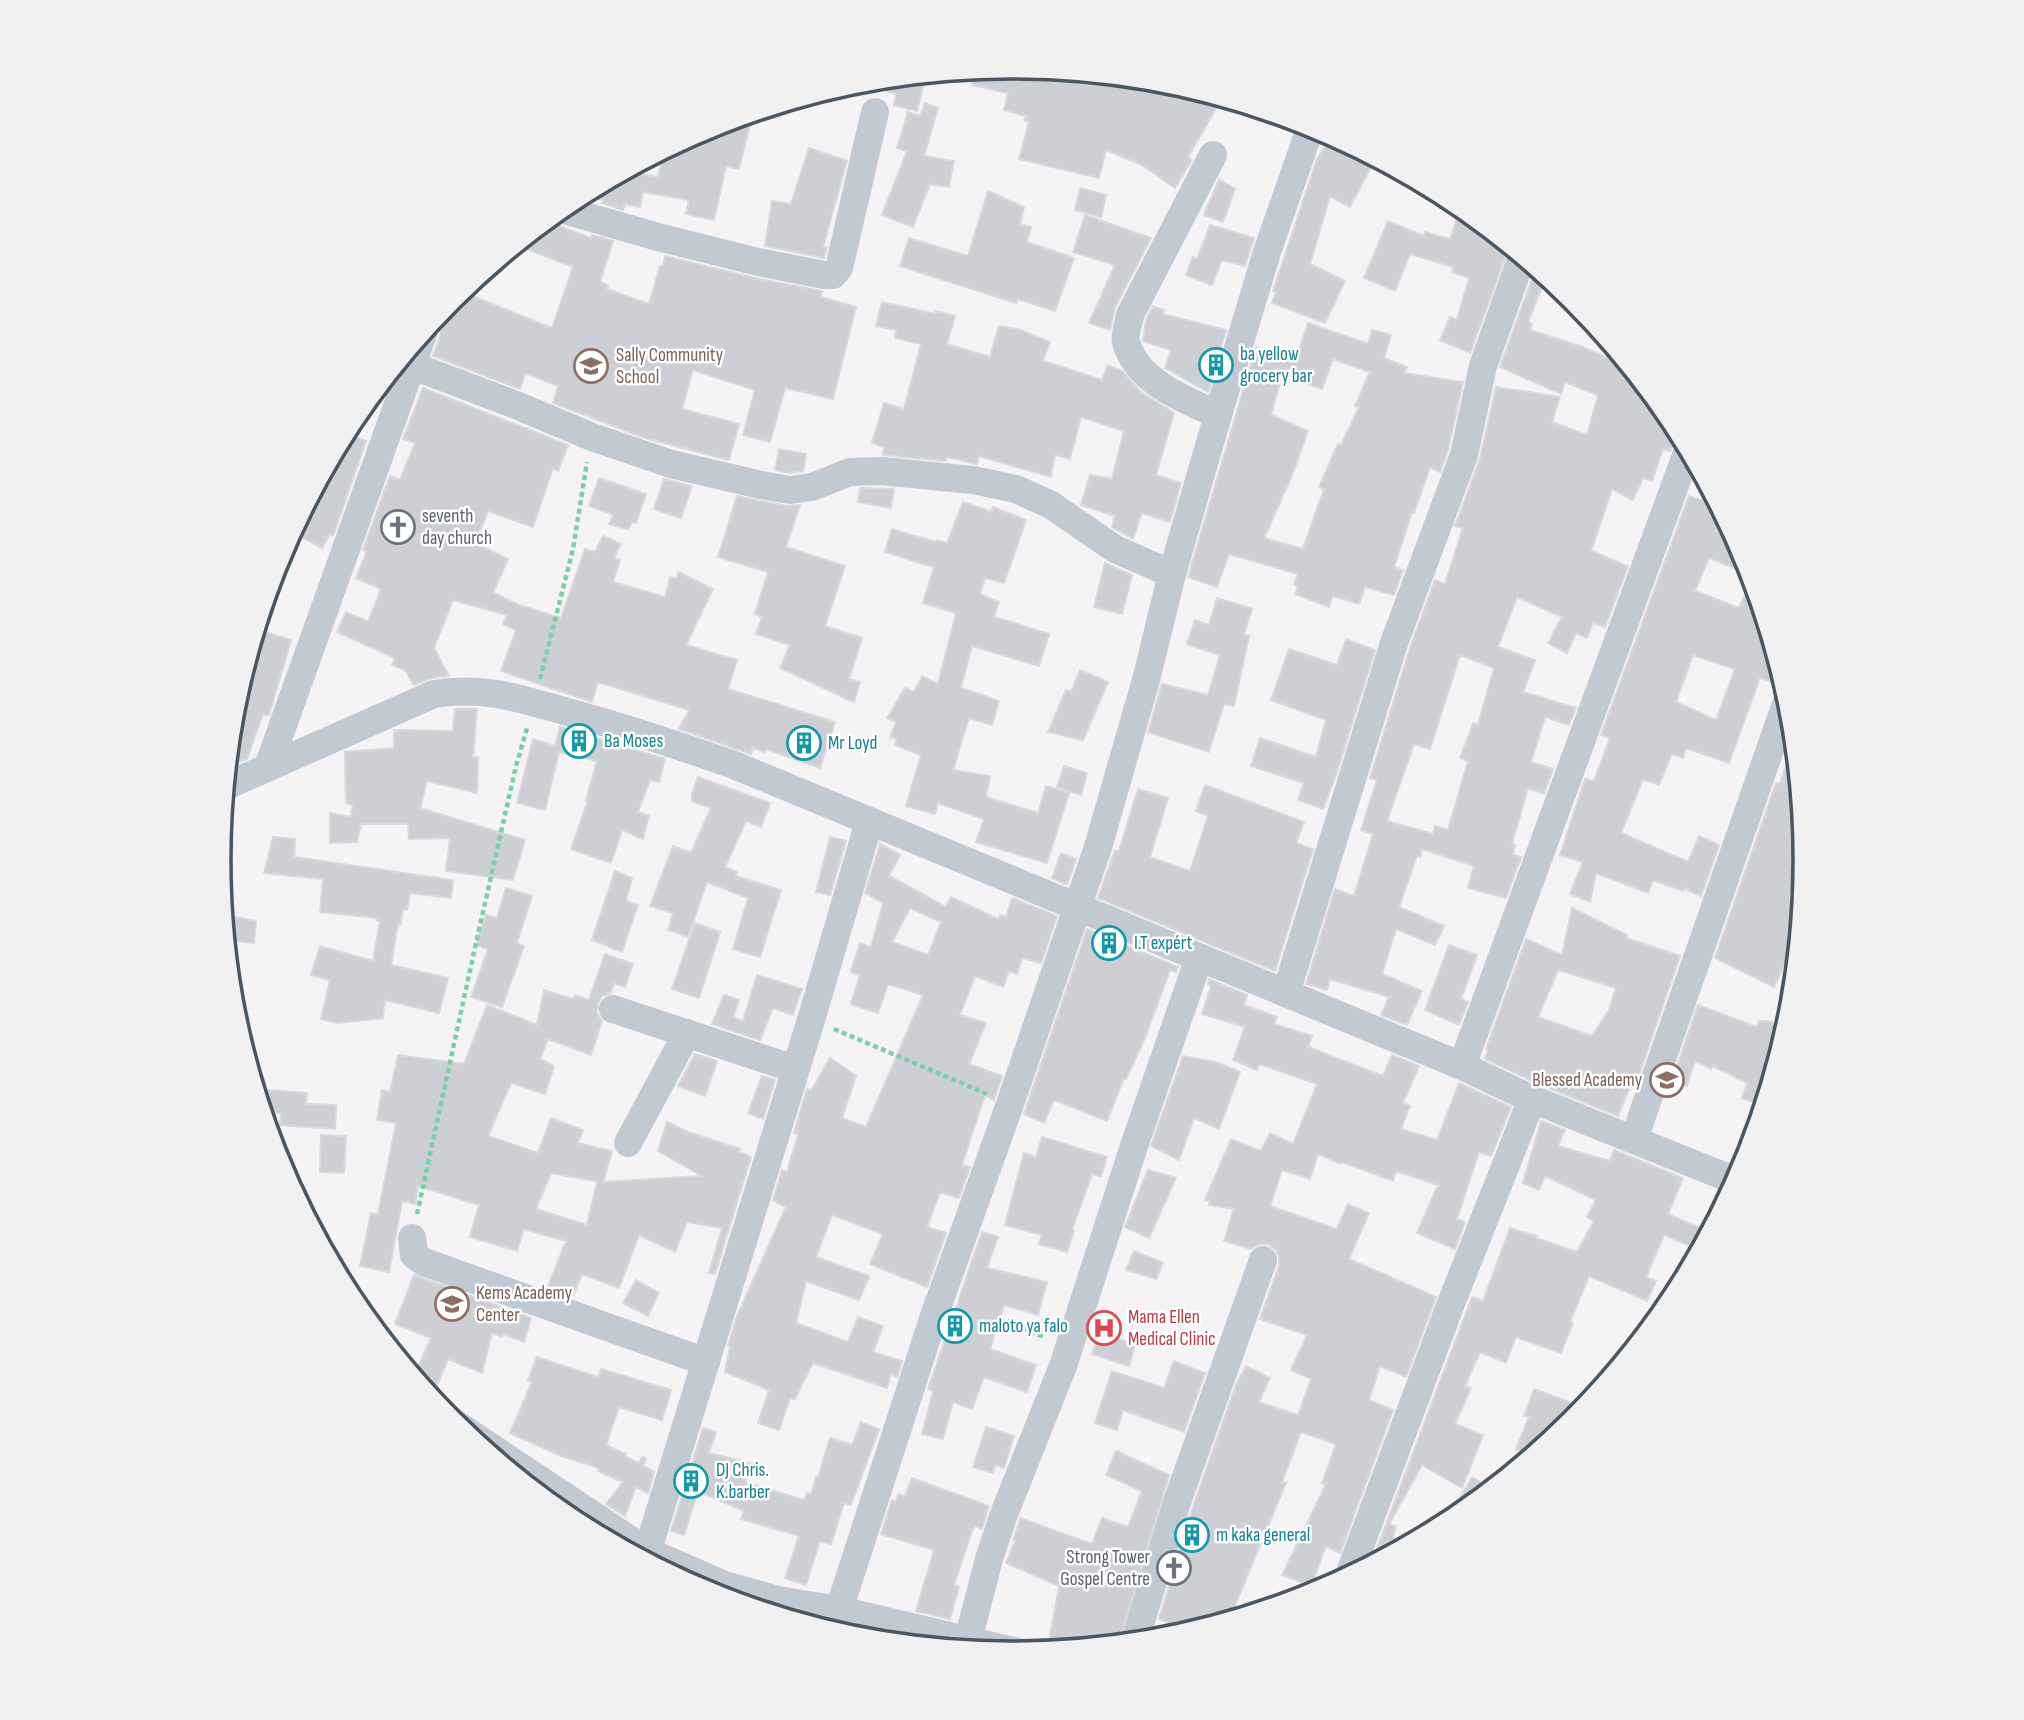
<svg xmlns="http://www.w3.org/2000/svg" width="2024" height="1720" viewBox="0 0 2024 1720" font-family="'Sofia Sans Condensed',sans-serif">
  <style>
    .building { fill: #cdcfd5; stroke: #d7d9de; stroke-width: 2; fill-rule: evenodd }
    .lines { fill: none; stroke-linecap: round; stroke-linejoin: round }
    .path { stroke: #7ad0a6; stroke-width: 4.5; stroke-dasharray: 5 3.5; stroke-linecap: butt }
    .minor { stroke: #c1cad2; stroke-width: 28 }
    .labels { text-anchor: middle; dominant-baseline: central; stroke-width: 5; stroke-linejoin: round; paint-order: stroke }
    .culture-label { font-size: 19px; fill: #0d838f; stroke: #fff; text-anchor: start }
    .education-label { font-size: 19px; fill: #785e54; stroke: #fff; text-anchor: start }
    .worship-label { font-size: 19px; fill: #5b616d; stroke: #fff; text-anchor: start }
    .health-label { font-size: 19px; fill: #be3a42; stroke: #fff; text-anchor: start }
    .rim { fill: none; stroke: #4a5661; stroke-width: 3.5 }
  </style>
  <rect width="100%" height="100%" fill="#f5f3f3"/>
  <g class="building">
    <polygon points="1012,66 1167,82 1222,98 1188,157 1192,160 1175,188 1142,165 1106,150 1099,178 1019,159 1029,122 1024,120 1026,116 1004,110 1008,93 972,85 975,70"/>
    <polygon points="926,75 917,111 894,105 896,94 858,82"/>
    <polygon points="925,103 938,108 924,156 954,161 949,187 930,184 913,227 882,215 907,151 897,148 908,112 920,116"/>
    <polygon points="731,120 750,125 739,169 726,166 714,220 686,214 689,200 643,192 640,207 625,204 623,210 602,203 603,200 581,195 626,171 658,177 664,151 709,127"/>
    <polygon points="1332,135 1375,159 1350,207 1330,196 1310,264 1345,281 1325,323 1272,303 1276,292 1273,291 1317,159"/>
    <polygon points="809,148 847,161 823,247 827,248 824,258 765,246 772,201 791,204"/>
    <polygon points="1219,179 1235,189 1223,222 1204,215"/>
    <polygon points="1080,188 1106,195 1101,217 1075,210"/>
    <polygon points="988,191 1024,207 1020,224 1031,227 1027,242 1074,258 1055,311 1018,299 1016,303 900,266 909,238 968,256"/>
    <polygon points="1459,212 1474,218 1509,247 1470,353 1440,340 1450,317 1457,320 1469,278 1452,272 1453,267 1410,254 1395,291 1364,278 1388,221 1424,236 1425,232 1450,239"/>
    <polygon points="1085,215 1151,238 1115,307 1110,330 1089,323 1115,265 1073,252"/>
    <polygon points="546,221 591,238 592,235 613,241 600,282 608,285 607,289 649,304 660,266 663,266 665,256 755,278 822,291 821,297 856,307 833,399 785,388 770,442 743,435 755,390 693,370 682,409 739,424 729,460 645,438 553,403 558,386 525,373 520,389 433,356 440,337 442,318 437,316 460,291 552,328 573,267 517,245"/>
    <polygon points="1210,225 1254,238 1245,266 1222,260 1212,285 1186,275 1193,257 1197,259"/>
    <path d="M1536 268 1546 277 1528 322 1532 324 1530 330 1580 346 1628 366 1672 419 1681 436 1673 444 1670 451 1663 449 1652 481 1643 478 1633 500 1612 489 1591 551 1628 566 1605 627 1593 623 1587 638 1576 633 1567 653 1548 643 1562 617 1517 597 1498 647 1535 660 1523 692 1576 708 1569 725 1545 717 1531 762 1553 769 1544 794 1528 788 1512 844 1515 845 1513 855 1521 857 1506 898 1468 888 1474 866 1422 849 1420 857 1417 856 1399 907 1444 926 1435 945 1396 929 1382 974 1422 991 1407 1025 1381 1015 1389 997 1330 979 1327 990 1306 984 1335 889 1354 896 1373 834 1361 830 1377 780 1370 778 1410 648 1435 580 1445 584 1463 528 1455 526 1480 459 1496 387 1560 397 1552 422 1587 435 1598 395 1565 382 1561 394 1500 367ZM1460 655 1494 668 1478 725 1473 724 1460 758 1468 761 1448 830 1435 826 1433 834 1387 821 1414 744 1430 749Z"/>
    <polygon points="882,302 935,314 936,311 955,316 947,344 990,357 999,326 1018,329 1050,342 1043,361 1102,380 1108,365 1122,371 1141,392 1174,413 1156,475 1181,483 1170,522 1142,513 1133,539 1112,527 1115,516 1081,505 1090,475 1112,479 1124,431 1081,417 1070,459 1055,455 1051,477 979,456 977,464 947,457 946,461 883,455 884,447 872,443 884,403 904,409 921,344 895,338 896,330 876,326"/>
    <polygon points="1153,306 1164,310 1163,314 1226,330 1208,392 1165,368 1171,350 1143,341 1146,320"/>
    <path d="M1308 323 1368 344 1372 330 1391 335 1384 358 1407 367 1404 373 1463 382 1448 450 1440 472 1430 467 1414 513 1412 512 1394 567 1403 570 1394 595 1365 587 1359 604 1333 596 1329 607 1295 594 1298 586 1294 584 1298 574 1229 554 1217 587 1188 577 1256 347 1296 359ZM1333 359 1370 372 1355 406 1359 407 1341 445 1338 444 1319 487 1324 489 1303 549 1264 538 1291 478 1308 431 1271 415 1282 376 1322 389Z"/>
    <polygon points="423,388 568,445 558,471 553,468 533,527 488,511 475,543 508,559 493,593 522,606 561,618 585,549 595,552 603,536 621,544 614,558 620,560 613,582 665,597 670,577 676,579 678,572 713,589 686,645 737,660 728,689 835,722 820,768 766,749 765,752 753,748 751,754 679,729 689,710 598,682 592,702 501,671 516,630 503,624 507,615 453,600 434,648 449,676 432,678 414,685 405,670 392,665 395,658 337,632 346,612 368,622 381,589 356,578 367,551 363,550 390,476 400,480 415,443 403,439"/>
    <polygon points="345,433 366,441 333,536 330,534 322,548 292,532"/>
    <polygon points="779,449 806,454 803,471 790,473 775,470"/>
    <polygon points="599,478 646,494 636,523 632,522 628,529 609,524 614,515 589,506"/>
    <polygon points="664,479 692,486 681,518 654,509"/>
    <polygon points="860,488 894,489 891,508 858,502"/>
    <polygon points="737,496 787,506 800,505 786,547 845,566 825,626 862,638 849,679 860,682 854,702 780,668 790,645 756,634 762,617 755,614 768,572 718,557"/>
    <path d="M1689 496 1718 506 1722 513 1716 531 1736 539 1745 557 1750 574 1709 558 1695 591 1739 608 1752 579 1783 682 1779 684 1760 678 1729 763 1686 748 1683 758 1672 754 1659 785 1643 779 1621 833 1688 862 1699 836 1719 845 1701 896 1684 888 1683 891 1653 880 1648 893 1596 873 1590 902 1570 894 1583 862 1560 855 1585 779 1594 781 1610 738 1601 735ZM1693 655 1735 669 1716 720 1676 702Z"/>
    <polygon points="963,502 991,512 993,507 1026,520 1004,583 985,578 980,594 999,602 994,617 1049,634 1039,666 972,646 961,688 999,701 992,725 969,718 953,770 990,776 986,797 1038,813 1046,786 1069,793 1047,863 976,842 984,819 938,803 935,814 906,806 921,755 895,745 897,739 890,737 896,722 887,718 905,688 914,692 922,676 938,684 956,613 923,603 934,567 885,552 892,529 936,542 937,540 947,543"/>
    <polygon points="1105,563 1132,575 1122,614 1094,607"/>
    <polygon points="1217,598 1252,609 1244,635 1249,636 1234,706 1224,704 1209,752 1148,732 1162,684 1208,695 1220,655 1187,644 1195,620 1209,625"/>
    <polygon points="263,631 291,640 269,715 263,714 247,759 238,762 228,759 233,712 240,714 256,663 253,662"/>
    <polygon points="1346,639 1375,650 1336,775 1323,809 1298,800 1304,783 1251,766 1260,738 1316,757 1326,720 1271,700 1289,649 1337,665"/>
    <polygon points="1080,670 1108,682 1083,740 1048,732 1066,690 1071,692"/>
    <polygon points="455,709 477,709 473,757 478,757 477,793 427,781 420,808 525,840 513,880 446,871 450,838 409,839 408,824 361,824 357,842 330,843 330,813 350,817 353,805 346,803 345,752 394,748 394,730 453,731"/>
    <polygon points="560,727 665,759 659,782 650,780 638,812 649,816 643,839 622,830 611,863 571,849 588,800 586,800 597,761 559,752 545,810 517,803 533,739 555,746"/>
    <polygon points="1794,741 1805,860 1795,962 1787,959 1774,987 1715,958 1776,783 1780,784"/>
    <polygon points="1064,766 1087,773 1081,795 1057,787"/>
    <polygon points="698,777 770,803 761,827 746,821 725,867 737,872 735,876 781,890 760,957 733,949 748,898 707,882 688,937 668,930 673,913 650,906 673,846 691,853 711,808 692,801 692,793"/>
    <polygon points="1205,785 1304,822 1296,843 1313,849 1275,971 1098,898 1115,850 1119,851 1138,789 1168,798 1150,857 1190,871 1208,816 1196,811"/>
    <polygon points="273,837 295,839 294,857 453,880 451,898 410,893 407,910 403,910 401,924 398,924 391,965 448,978 439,1013 385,1000 383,1018 337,1023 321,1019 330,980 311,975 320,946 373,961 380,921 377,920 378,918 320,912 323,879 264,873"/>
    <polygon points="830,837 846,841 830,895 816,892"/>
    <path d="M880 844 900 855 889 876 946 907 951 897 998 919 1000 915 1006 917 1012 898 1057 916 1041 963 1022 958 1017 974 1009 971 1003 987 975 976 960 1015 986 1023 969 1064 1002 1076 994 1100 985 1095 962 1165 970 1167 959 1198 940 1192 927 1227 946 1233 927 1287 870 1264 883 1234 832 1215 816 1257 869 1276 859 1300 806 1281 796 1323 848 1342 858 1317 883 1326 873 1352 902 1361 897 1377 891 1374 887 1388 813 1363 795 1399 790 1398 779 1430 758 1423 769 1390 725 1372 730 1347 728 1346 737 1316 786 1207 773 1200 782 1170 787 1172 798 1135 794 1133 807 1089 811 1091 830 1058 856 1076 842 1118 866 1127 923 995 888 984 878 1013 851 1004 860 975 851 972 860 943 871 947 883 903 865 893ZM910 908 941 922 928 955 892 942Z"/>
    <polygon points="1061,853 1076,859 1067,885 1052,878"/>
    <polygon points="615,871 632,878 626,901 638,905 622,952 592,940"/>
    <polygon points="506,888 532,896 517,943 524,946 502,1007 471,997 488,949 476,945 486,915 497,918"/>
    <path d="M1572 908 1627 935 1626 938 1680 956 1635 1086 1631 1084 1618 1116 1539 1084 1485 1059 1488 1050 1486 1049 1526 939 1562 955ZM1559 968 1558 970 1616 988 1609 1010 1592 1036 1538 1017Z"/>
    <polygon points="226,915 256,921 254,943 226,940"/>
    <polygon points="695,923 720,932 699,998 672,989"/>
    <polygon points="1087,929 1178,967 1176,972 1170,970 1145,1038 1126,1079 1124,1078 1107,1121 1054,1100 1044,1123 1024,1114"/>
    <polygon points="1449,945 1477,955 1461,999 1468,1002 1459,1025 1425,1010"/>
    <path d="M605 954 633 964 625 987 614 983 611 993 602 996 598 1003 597 1013 602 1021 591 1055 548 1039 540 1059 554 1066 545 1094 511 1083 488 1136 538 1153 551 1118 583 1130 578 1143 612 1151 603 1182 702 1176 658 1151 667 1122 688 1132 740 1149 739 1152 751 1157 715 1274 709 1273 722 1228 687 1222 675 1252 639 1235 619 1288 582 1274 573 1296 548 1286 566 1241 524 1229 517 1251 470 1237 479 1205 418 1186 415 1204 402 1201 389 1272 360 1266 371 1213 378 1214 396 1123 377 1120 382 1090 390 1092 398 1055 464 1064 487 1005 537 1025 544 990 573 999 575 995 589 1000ZM551 1173 601 1182H597L587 1225 536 1209Z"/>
    <polygon points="757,975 802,989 793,1015 773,1008 760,1040 712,1024 724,995 739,1000 733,1017 743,1021"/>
    <polygon points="1209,979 1247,995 1244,1005 1277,1017 1274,1024 1312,1036 1308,1047 1383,1076 1392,1055 1419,1066 1403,1103 1410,1106 1401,1129 1437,1140 1459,1083 1511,1107 1491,1156 1479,1152 1457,1219 1465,1222 1455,1249 1417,1233 1438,1185 1396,1171 1393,1181 1342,1162 1341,1164 1318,1154 1310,1179 1282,1170 1270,1206 1337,1229 1348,1204 1369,1213 1349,1259 1436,1297 1406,1377 1380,1366 1369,1400 1393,1410 1340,1553 1326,1546 1311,1586 1282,1575 1326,1484 1322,1483 1336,1444 1301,1432 1282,1482 1286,1483 1229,1620 1159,1639 1167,1622 1159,1619 1193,1507 1236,1385 1246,1366 1270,1378 1259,1402 1298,1415 1311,1379 1291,1370 1307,1335 1260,1319 1279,1266 1279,1258 1276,1250 1268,1244 1259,1244 1251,1249 1224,1241 1234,1209 1209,1205 1210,1201 1205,1200 1231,1139 1261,1151 1270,1133 1293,1144 1317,1084 1259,1064 1257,1070 1233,1060 1245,1027 1202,1014 1211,986 1208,984"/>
    <polygon points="1698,1005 1757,1027 1759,1021 1767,1021 1787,1027 1763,1105 1742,1098 1747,1083 1713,1066 1711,1069 1695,1061 1687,1086 1672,1081"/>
    <polygon points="695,1054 717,1061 705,1096 678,1086"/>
    <polygon points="1183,1056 1219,1063 1240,1072 1219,1129 1194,1118 1179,1160 1151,1146"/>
    <polygon points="762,1076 775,1080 763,1119 748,1113"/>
    <polygon points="256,1089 307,1093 306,1104 336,1105 335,1129 280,1125 281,1113 263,1113"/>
    <polygon points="1541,1121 1565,1130 1558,1146 1610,1161 1614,1150 1683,1178 1668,1214 1709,1232 1699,1250 1664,1235 1646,1277 1656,1281 1647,1301 1589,1276 1570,1322 1573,1323 1561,1353 1516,1337 1506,1363 1480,1352 1465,1386 1471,1388 1455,1424 1483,1435 1462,1488 1422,1465 1389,1524 1396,1526 1393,1538 1409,1543 1377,1560 1373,1559 1472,1297 1483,1301 1510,1228 1537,1236 1536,1238 1577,1252 1594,1221 1587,1217 1596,1200 1545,1176 1539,1190 1523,1183"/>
    <polygon points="321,1135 346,1136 344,1173 320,1172"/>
    <polygon points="1042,1137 1107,1157 1101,1176 1092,1174 1072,1230 1074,1231 1067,1252 1039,1244 1042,1235 1005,1225 1024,1153 1036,1157"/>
    <polygon points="1148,1170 1176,1178 1149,1238 1125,1227"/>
    <polygon points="982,1232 998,1237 987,1268 1047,1282 1038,1315 1004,1305 990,1349 1036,1365 1027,1392 984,1377 972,1409 953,1402 943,1439 922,1434 933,1391 928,1389"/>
    <polygon points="1134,1251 1163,1263 1156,1279 1126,1270"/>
    <polygon points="414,1275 531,1318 524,1342 503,1334 502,1337 492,1333 482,1373 448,1359 432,1398 414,1376 431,1338 395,1324"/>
    <polygon points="636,1280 659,1293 648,1316 623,1303"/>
    <polygon points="1100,1331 1135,1345 1129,1366 1092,1354"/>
    <polygon points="537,1357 598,1377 601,1369 671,1390 662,1420 619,1407 606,1445 626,1454 625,1456 638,1463 643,1457 646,1459 643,1466 654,1472 648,1493 636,1487 625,1516 606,1504 623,1482 598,1471 599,1468 561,1456 510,1433 532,1382 528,1380"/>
    <polygon points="1174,1361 1205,1373 1184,1432 1123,1410 1117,1430 1095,1423 1112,1371 1164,1388"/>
    <polygon points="1534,1389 1572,1403 1561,1431 1532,1455 1516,1449 1529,1417 1524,1416"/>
    <polygon points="861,1422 879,1429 851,1505 844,1503 831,1544 820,1541 806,1585 785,1578 799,1536 741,1519 744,1511 698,1491 684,1535 671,1531 703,1428 716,1432 709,1453 753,1464 745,1482 804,1500 807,1493 811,1494 816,1477 818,1477 830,1438 852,1445"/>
    <polygon points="986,1427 1014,1436 1004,1468 995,1465 993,1473 973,1467"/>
    <polygon points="1116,1451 1169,1475 1119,1643 1080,1647 1049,1641 1059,1586 1006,1563 1015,1541 1013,1540 1020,1520 1020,1518 1092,1544 1102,1518 1128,1527 1142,1491 1106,1475"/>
    <polygon points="1472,1477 1491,1488 1445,1524 1445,1523"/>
    <polygon points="912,1478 989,1506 982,1529 975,1526 972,1531 954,1585 959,1587 950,1619 916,1611 934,1550 881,1534 892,1500 896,1501 898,1494 905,1496"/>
  </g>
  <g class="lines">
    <g class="path">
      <polyline points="540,679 573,549 587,462"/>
      <polyline points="834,1029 987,1094"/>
      <polyline points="417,1214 476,943 516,766 528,725"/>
      <polyline points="1007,1321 1046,1338"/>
    </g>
    <g class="minor">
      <path d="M1213 155 1130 315C1129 323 1124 334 1126 342 1137 382 1184 399 1218 415"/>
      <polyline points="561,209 658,237 758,262 824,275 833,275 839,268 875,112"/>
      <polyline points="400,361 516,405 592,437 671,464 761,485 790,490 812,487 850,472 881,471 973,480 1016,489 1051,505 1115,549 1172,574"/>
      <polyline points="268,767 424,331"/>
      <path d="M226 786 434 694C486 686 522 699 571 713 626 728 680 746 734 765L1462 1066 1532 1099 1736 1181"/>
      <polyline points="1286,993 1394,643 1464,455 1483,366 1522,257"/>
      <polyline points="613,1009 795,1069"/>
      <polyline points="1462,1066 1688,450"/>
      <polyline points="1634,1139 1788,698"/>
      <polyline points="628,1143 687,1033"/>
      <polyline points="412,1238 414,1255 424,1262 706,1362"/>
      <polyline points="450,1420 647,1551 725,1585 778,1600 839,1610 1022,1653"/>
      <polyline points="645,1559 811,1020 869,822"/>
      <polyline points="1349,1575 1450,1306 1532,1099"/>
      <polyline points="839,1610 933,1319 1010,1104 1098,847 1146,680 1172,574 1218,415 1267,252 1311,126"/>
      <polyline points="968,1640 989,1559 1004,1514 1063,1366 1135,1143 1199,958"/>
      <polyline points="1135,1641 1177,1502 1263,1260"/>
    </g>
  </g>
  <defs>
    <g id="building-ring" transform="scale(1.75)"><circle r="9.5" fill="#fff" stroke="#0f9aa8" stroke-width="1.5"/><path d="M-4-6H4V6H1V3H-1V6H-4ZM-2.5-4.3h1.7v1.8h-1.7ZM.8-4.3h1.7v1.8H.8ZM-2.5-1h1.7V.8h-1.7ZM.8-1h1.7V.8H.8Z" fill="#0f9aa8"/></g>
    <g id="school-ring" transform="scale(1.75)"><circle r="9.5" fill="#fff" stroke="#8d6e63" stroke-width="1.5"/><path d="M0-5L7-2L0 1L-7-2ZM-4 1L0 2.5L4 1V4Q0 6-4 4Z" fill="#8d6e63"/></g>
    <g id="church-ring" transform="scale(1.75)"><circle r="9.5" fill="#fff" stroke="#6b7280" stroke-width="1.5"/><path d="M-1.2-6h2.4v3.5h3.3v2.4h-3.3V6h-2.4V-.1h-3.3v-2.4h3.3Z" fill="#6b7280"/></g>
    <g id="hospital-ring" transform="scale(1.75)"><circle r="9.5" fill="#fff" stroke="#e0444e" stroke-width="1.5"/><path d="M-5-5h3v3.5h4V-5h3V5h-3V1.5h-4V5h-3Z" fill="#e0444e"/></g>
  </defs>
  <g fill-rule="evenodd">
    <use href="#building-ring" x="1216" y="365"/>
    <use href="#school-ring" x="591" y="366"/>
    <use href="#church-ring" x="398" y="527"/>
    <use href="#building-ring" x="579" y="741"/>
    <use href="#building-ring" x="804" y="743"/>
    <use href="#building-ring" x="1109" y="943"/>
    <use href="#school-ring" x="1667" y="1080"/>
    <use href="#school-ring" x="452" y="1304"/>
    <use href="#building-ring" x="955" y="1326"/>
    <use href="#hospital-ring" x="1104" y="1328"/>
    <use href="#building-ring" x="691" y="1481"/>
    <use href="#building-ring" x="1192" y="1535"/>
    <use href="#church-ring" x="1174" y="1568"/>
  </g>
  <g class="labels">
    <g class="culture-label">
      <text x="1240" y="354">ba yellow<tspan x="1240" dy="22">grocery bar</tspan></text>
      <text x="604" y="741">Ba Moses</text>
      <text x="828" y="743">Mr Loyd</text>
      <text x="1134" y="943">I.T expért</text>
      <text x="979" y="1326">maloto ya falo</text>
      <text x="716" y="1470">DJ Chris.<tspan x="716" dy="22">K.barber</tspan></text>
      <text x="1216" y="1535">m kaka general</text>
    </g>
    <g class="education-label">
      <text x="616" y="355">Sally Community<tspan x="616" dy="22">School</tspan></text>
      <text x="1642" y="1080" text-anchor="end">Blessed Academy</text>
      <text x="476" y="1293">Kems Academy<tspan x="476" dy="22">Center</tspan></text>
    </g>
    <g class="worship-label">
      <text x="422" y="516">seventh<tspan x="422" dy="22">day church</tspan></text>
      <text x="1150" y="1557" text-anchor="end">Strong Tower<tspan x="1150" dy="22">Gospel Centre</tspan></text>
    </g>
    <g class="health-label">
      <text x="1128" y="1317">Mama Ellen<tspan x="1128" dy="22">Medical Clinic</tspan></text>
    </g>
  </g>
  <path d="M0 0H2024V1720H0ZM231 860a781 781 0 1 1 1562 0a781 781 0 1 1-1562 0Z" fill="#f1f1f2" fill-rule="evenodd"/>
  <path class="rim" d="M231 860a781 781 0 1 1 1562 0a781 781 0 1 1-1562 0Z"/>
</svg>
